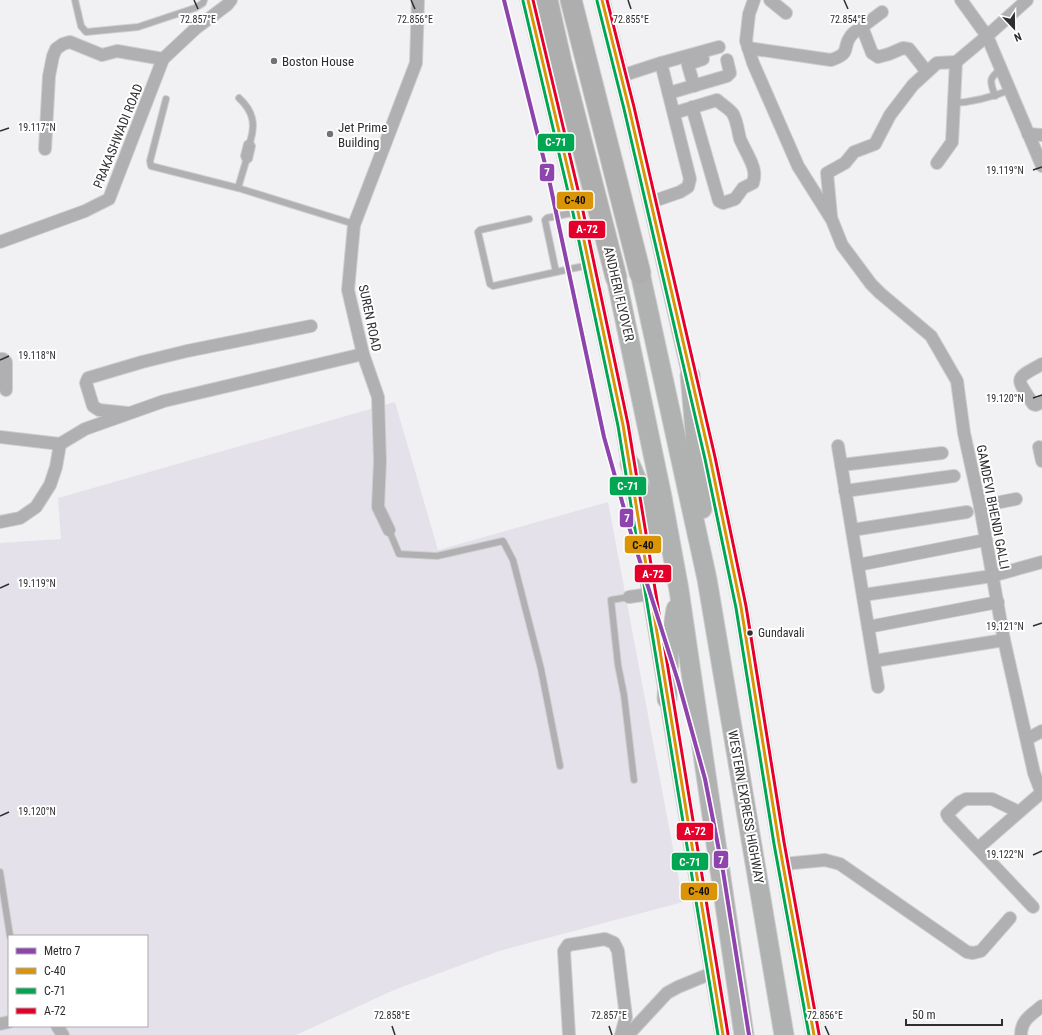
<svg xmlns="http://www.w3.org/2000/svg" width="1042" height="1035" viewBox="0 0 1042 1035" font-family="'Roboto Condensed',sans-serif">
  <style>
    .built { fill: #e4e1ea; fill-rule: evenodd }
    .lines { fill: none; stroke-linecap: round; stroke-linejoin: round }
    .service-casing { stroke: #cececf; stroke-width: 8 }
    .minor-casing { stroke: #cececf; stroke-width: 14 }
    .tertiary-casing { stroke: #cececf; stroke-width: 17 }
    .trunk-casing { stroke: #cececf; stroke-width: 21 }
    .motorway-casing { stroke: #cececf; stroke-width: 23 }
    .service { stroke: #b0afb1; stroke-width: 6 }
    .minor { stroke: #b0afb1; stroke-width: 12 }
    .tertiary { stroke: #b0afb1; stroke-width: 15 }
    .trunk { stroke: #b0b1b1; stroke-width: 19 }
    .motorway { stroke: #aeaeaf; stroke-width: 21 }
    .bus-1-casing { stroke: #fff; stroke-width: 6 }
    .bus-2-casing { stroke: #fff; stroke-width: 6 }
    .bus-3-casing { stroke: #fff; stroke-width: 6 }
    .bus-1 { stroke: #d99407; stroke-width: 3 }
    .bus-2 { stroke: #00a651; stroke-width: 3 }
    .bus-3 { stroke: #e4002b; stroke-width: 3 }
    .metro-1-casing { stroke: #fff; stroke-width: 7 }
    .metro-1 { stroke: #8e44ad; stroke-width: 4 }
    .ticks { fill: none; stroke: #2e2d2f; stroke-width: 1.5 }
    .poi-dot { fill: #727174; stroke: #fff; stroke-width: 1.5 }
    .bus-dot { fill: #2e2d2f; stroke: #fff; stroke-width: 1.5 }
    .labels { text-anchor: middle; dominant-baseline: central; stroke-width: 4; stroke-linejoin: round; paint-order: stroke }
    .bus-label { font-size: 12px; fill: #2e2d2f; stroke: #fff; text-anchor: start }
    .poi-label { font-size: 13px; fill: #2e2d2f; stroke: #fff; text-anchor: start }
    .street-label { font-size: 13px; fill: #2e2d2f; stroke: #fff }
    .ticks-label { font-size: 10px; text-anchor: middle; fill: #2e2d2f; stroke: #fff; stroke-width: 4; stroke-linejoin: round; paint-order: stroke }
    .line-badge { stroke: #fff; stroke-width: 1.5 }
    .badge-label { font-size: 11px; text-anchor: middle; font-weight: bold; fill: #fff }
    .pale-badge-label { font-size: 11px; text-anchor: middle; font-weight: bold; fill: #111 }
  </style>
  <rect width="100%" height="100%" fill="#f1f0f3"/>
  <path class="built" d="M395 402 438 550 608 502 683 902 499 951 394 990 296 1035H0V543L61 539 58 498ZM9 936H147V1026H9Z"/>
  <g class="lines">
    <g class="service-casing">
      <g id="service">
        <polyline points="75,0 81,26 86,32 138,27 195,8 203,3 204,0"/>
        <path d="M995 96C990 81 988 79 1001 69"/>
        <path d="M239 98C253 111 256 124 250 142L247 144 244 156 246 161"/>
        <polyline points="166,99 150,161 151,166 238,188 354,224"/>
        <path d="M954 103C974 102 992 97 1010 90"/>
        <polyline points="238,188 246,161 249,159 252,146 250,142"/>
        <polyline points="577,212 547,218 545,220 556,272 589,265"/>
        <polyline points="529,219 480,230 478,232 490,284 493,286 556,272"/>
        <polyline points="389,530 399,554 437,556 503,541 513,560 541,669 560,766"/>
        <polyline points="629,597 611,600 618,665 624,695 634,780"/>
        <polyline points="0,872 10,936"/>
      </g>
    </g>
    <g class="minor-casing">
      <g id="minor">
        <polyline points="754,0 749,14 746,41 753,63 798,166 832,220 842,245 871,284 880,293 931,336 957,381 964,433 980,506 1004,640 1034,773 1042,794"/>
        <polyline points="770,0 786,13"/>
        <polyline points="961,0 987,36 1042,166"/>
        <polyline points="862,27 882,12"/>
        <path d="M748 48 831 60C852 53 842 48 850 37 853 32 858 30 862 27L872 53 878 57 889 54 903 48 909 49 927 72"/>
        <polyline points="661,63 719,47"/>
        <polyline points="621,76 661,63 690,179 688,187 680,192 651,202"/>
        <polyline points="694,86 688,65 691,63 703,59"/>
        <polyline points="669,93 727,76 730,73 727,60"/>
        <path d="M674 113 717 100C721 104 731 110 733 114 737 121 738 131 740 139 744 148 749 156 752 164 755 171 755 177 753 183L743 188 735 199 723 203 719 201 692 107"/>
        <polyline points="1028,134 1042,135"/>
        <polyline points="45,149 49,76 53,56 56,49 63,44 70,42 102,55 117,51 163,59"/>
        <polyline points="937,163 952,142 956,62 987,36 1027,0"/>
        <polyline points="831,216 827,173 845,163 854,152 875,144 890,115 913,85 937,63 956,62"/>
        <polyline points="0,242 85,211 109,199 163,59 195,29 227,5 231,0"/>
        <polyline points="0,359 3,359 6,362 6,390"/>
        <path d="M1042 364C1013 380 1016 377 1033 404L1036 405 1042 402"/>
        <polyline points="128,413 99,410 93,406 86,383 88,378 142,362 187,351 311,326"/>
        <polyline points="0,437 60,444 85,429 164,401 363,354"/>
        <polyline points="838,446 878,687"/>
        <polyline points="1039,447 1042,461"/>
        <polyline points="841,465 942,453"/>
        <polyline points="845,491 954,476"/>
        <polyline points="980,506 1016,499"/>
        <polyline points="0,522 20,518 36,507 50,485 56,467 60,444"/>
        <polyline points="389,530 378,507 380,461 378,397 363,354 348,290 354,225 416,63 418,0"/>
        <polyline points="852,530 967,512"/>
        <polyline points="858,565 985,540"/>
        <polyline points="863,595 992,576 1042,562"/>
        <polyline points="629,597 650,594"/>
        <polyline points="868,627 998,602"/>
        <polyline points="874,661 1004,640"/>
        <polyline points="1027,739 1042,731"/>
        <polyline points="1019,812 992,799 966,799 960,802 947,814 949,818 1033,907"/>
        <polyline points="978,848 1041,793"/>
        <polyline points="783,864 825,860 840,864 967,952 973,953 981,951 1010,918"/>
        <polyline points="0,1024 9,1022"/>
        <polyline points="57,1026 63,1035"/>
        <polyline points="569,1035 564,951 568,945 605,939 614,943 618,951 619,960 626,1017 621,1035"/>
        <polyline points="628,1035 667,993 678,987 712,973"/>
        <path d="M1021 1035C1021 1020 1031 1015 1042 1006"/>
      </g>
    </g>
    <g class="tertiary-casing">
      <g id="tertiary">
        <polyline points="528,0 578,212 623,425 650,594 723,1035"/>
        <polyline points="602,0 629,108 692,385"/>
        <polyline points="700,417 710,458 741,607 779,843 814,1035"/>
      </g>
    </g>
    <g class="trunk-casing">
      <g id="trunk">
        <polyline points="640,273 707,579 784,1035"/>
        <polyline points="616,277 662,497 679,590 744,1035"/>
        <polyline points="690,375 702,509"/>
        <polyline points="630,464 656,525 660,540"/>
        <polyline points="667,699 669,654 676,609"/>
      </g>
    </g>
    <g class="motorway-casing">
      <g id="motorway">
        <polyline points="547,0 561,62 616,277"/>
        <polyline points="571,0 640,273"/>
      </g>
    </g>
    <use href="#service" class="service"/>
    <use href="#minor" class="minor"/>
    <use href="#tertiary" class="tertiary"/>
    <use href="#trunk" class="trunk"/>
    <use href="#motorway" class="motorway"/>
    <g class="bus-1-casing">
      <g id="bus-1">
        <polyline points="528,0 578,212 623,425 723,1035"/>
        <polyline points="602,0 629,108 710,458 741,607 779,843 814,1035"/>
      </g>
    </g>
    <g class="bus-2-casing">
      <g id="bus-2">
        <polyline points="523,1 573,213 618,426 718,1035"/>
        <polyline points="597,1 624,109 705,459 736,608 774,844 809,1035"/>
      </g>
    </g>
    <g class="bus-3-casing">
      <g id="bus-3">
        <polyline points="533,0 583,211 628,424 728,1034"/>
        <polyline points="607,0 634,107 715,457 746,606 784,842 819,1034"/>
      </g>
    </g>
    <use href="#bus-1" class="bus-1"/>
    <use href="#bus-2" class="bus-2"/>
    <use href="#bus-3" class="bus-3"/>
    <g class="metro-1-casing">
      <polyline id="metro-1" points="504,0 550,184 604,437 630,530 678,681 705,779 723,871 749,1035"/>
    </g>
    <use href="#metro-1" class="metro-1"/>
  </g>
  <path class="ticks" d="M194 0 198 9M411 0 415 9M628 0 631 9M844 0 848 9M0 131 9 128M1033 170 1042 167M0 360 9 356M1033 398 1042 395M0 588 9 584M1033 626 1042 623M0 816 9 812M1033 855 1042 851M392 1026 395 1035M609 1026 612 1035M825 1026 829 1035"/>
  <g class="poi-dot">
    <circle cx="274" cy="61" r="4"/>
    <circle cx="330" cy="134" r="4"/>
  </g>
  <circle class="bus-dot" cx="750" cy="633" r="3.5"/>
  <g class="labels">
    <g class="bus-label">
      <text x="758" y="633">Gundavali</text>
    </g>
    <g class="poi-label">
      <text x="282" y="61">Boston House</text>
      <text x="338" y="127">Jet Prime<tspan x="338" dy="15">Building</tspan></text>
    </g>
    <g class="street-label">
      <text transform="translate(118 136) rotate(-68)">PRAKASHWADI ROAD</text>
      <text transform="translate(619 294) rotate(77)">ANDHERI FLYOVER</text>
      <text transform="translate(370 318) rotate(78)">SUREN ROAD</text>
      <text transform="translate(993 507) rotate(79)">GAMDEVI BHENDI GALLI</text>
      <text transform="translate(746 807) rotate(80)">WESTERN EXPRESS HIGHWAY</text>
    </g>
  </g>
  <g class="ticks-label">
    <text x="198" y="23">72.857°E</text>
    <text x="415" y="23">72.856°E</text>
    <text x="631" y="23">72.855°E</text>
    <text x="848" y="23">72.854°E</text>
    <text x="37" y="131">19.117°N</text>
    <text x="1005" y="174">19.119°N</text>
    <text x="37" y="359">19.118°N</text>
    <text x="1005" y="402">19.120°N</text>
    <text x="37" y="587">19.119°N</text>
    <text x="1005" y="630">19.121°N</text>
    <text x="37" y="815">19.120°N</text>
    <text x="1005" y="858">19.122°N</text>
    <text x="392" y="1019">72.858°E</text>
    <text x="609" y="1019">72.857°E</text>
    <text x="825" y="1019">72.856°E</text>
  </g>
  <g class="line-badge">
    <rect x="537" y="133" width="38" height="19" rx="4" fill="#00a651"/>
    <rect x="539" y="163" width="16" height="19" rx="4" fill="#8e44ad"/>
    <rect x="556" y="191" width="38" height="19" rx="4" fill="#d99407"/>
    <rect x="568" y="220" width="38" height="19" rx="4" fill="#e4002b"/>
    <rect x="609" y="476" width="38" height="20" rx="4" fill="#00a651"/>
    <rect x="619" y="508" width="15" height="20" rx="4" fill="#8e44ad"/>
    <rect x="624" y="535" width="38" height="19" rx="4" fill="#d99407"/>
    <rect x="634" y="564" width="38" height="19" rx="4" fill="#e4002b"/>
    <rect x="676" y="822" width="38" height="19" rx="4" fill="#e4002b"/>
    <rect x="713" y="850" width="16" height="19" rx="4" fill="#8e44ad"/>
    <rect x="671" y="852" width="38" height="19" rx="4" fill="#00a651"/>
    <rect x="680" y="882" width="38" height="19" rx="4" fill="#d99407"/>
  </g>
  <g class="badge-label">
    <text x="556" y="146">C-71</text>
    <text x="547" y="176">7</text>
    <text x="587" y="233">A-72</text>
    <text x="628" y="490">C-71</text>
    <text x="627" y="522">7</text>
    <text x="653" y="578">A-72</text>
    <text x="695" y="835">A-72</text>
    <text x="721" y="864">7</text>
    <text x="690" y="866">C-71</text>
  </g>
  <g class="pale-badge-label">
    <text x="575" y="204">C-40</text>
    <text x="643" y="549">C-40</text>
    <text x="699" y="895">C-40</text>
  </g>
  <rect x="8" y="935" width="140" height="92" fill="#ffffff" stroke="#ababac"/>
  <rect x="16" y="948" width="20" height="6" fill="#8e44ad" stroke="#ababac"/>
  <text x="44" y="955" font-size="12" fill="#2e2d2f">Metro 7</text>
  <rect x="16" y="968" width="20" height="6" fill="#d99407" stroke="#ababac"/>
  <text x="44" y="975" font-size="12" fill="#2e2d2f">C-40</text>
  <rect x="16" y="988" width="20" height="6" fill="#00a651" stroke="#ababac"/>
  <text x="44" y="995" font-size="12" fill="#2e2d2f">C-71</text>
  <rect x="16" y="1008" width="20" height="6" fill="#e4002b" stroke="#ababac"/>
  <text x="44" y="1015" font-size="12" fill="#2e2d2f">A-72</text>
  <g transform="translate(1014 28) rotate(158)" stroke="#ffffff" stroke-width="3" paint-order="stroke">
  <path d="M0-3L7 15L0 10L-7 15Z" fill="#2e2d2f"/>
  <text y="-6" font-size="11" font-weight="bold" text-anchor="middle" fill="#2e2d2f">N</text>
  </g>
  <path d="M906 1019v6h96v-6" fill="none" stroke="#2e2d2f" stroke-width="2"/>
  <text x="912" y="1019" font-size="12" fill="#2e2d2f" stroke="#ffffff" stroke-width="3" paint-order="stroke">50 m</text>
</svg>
